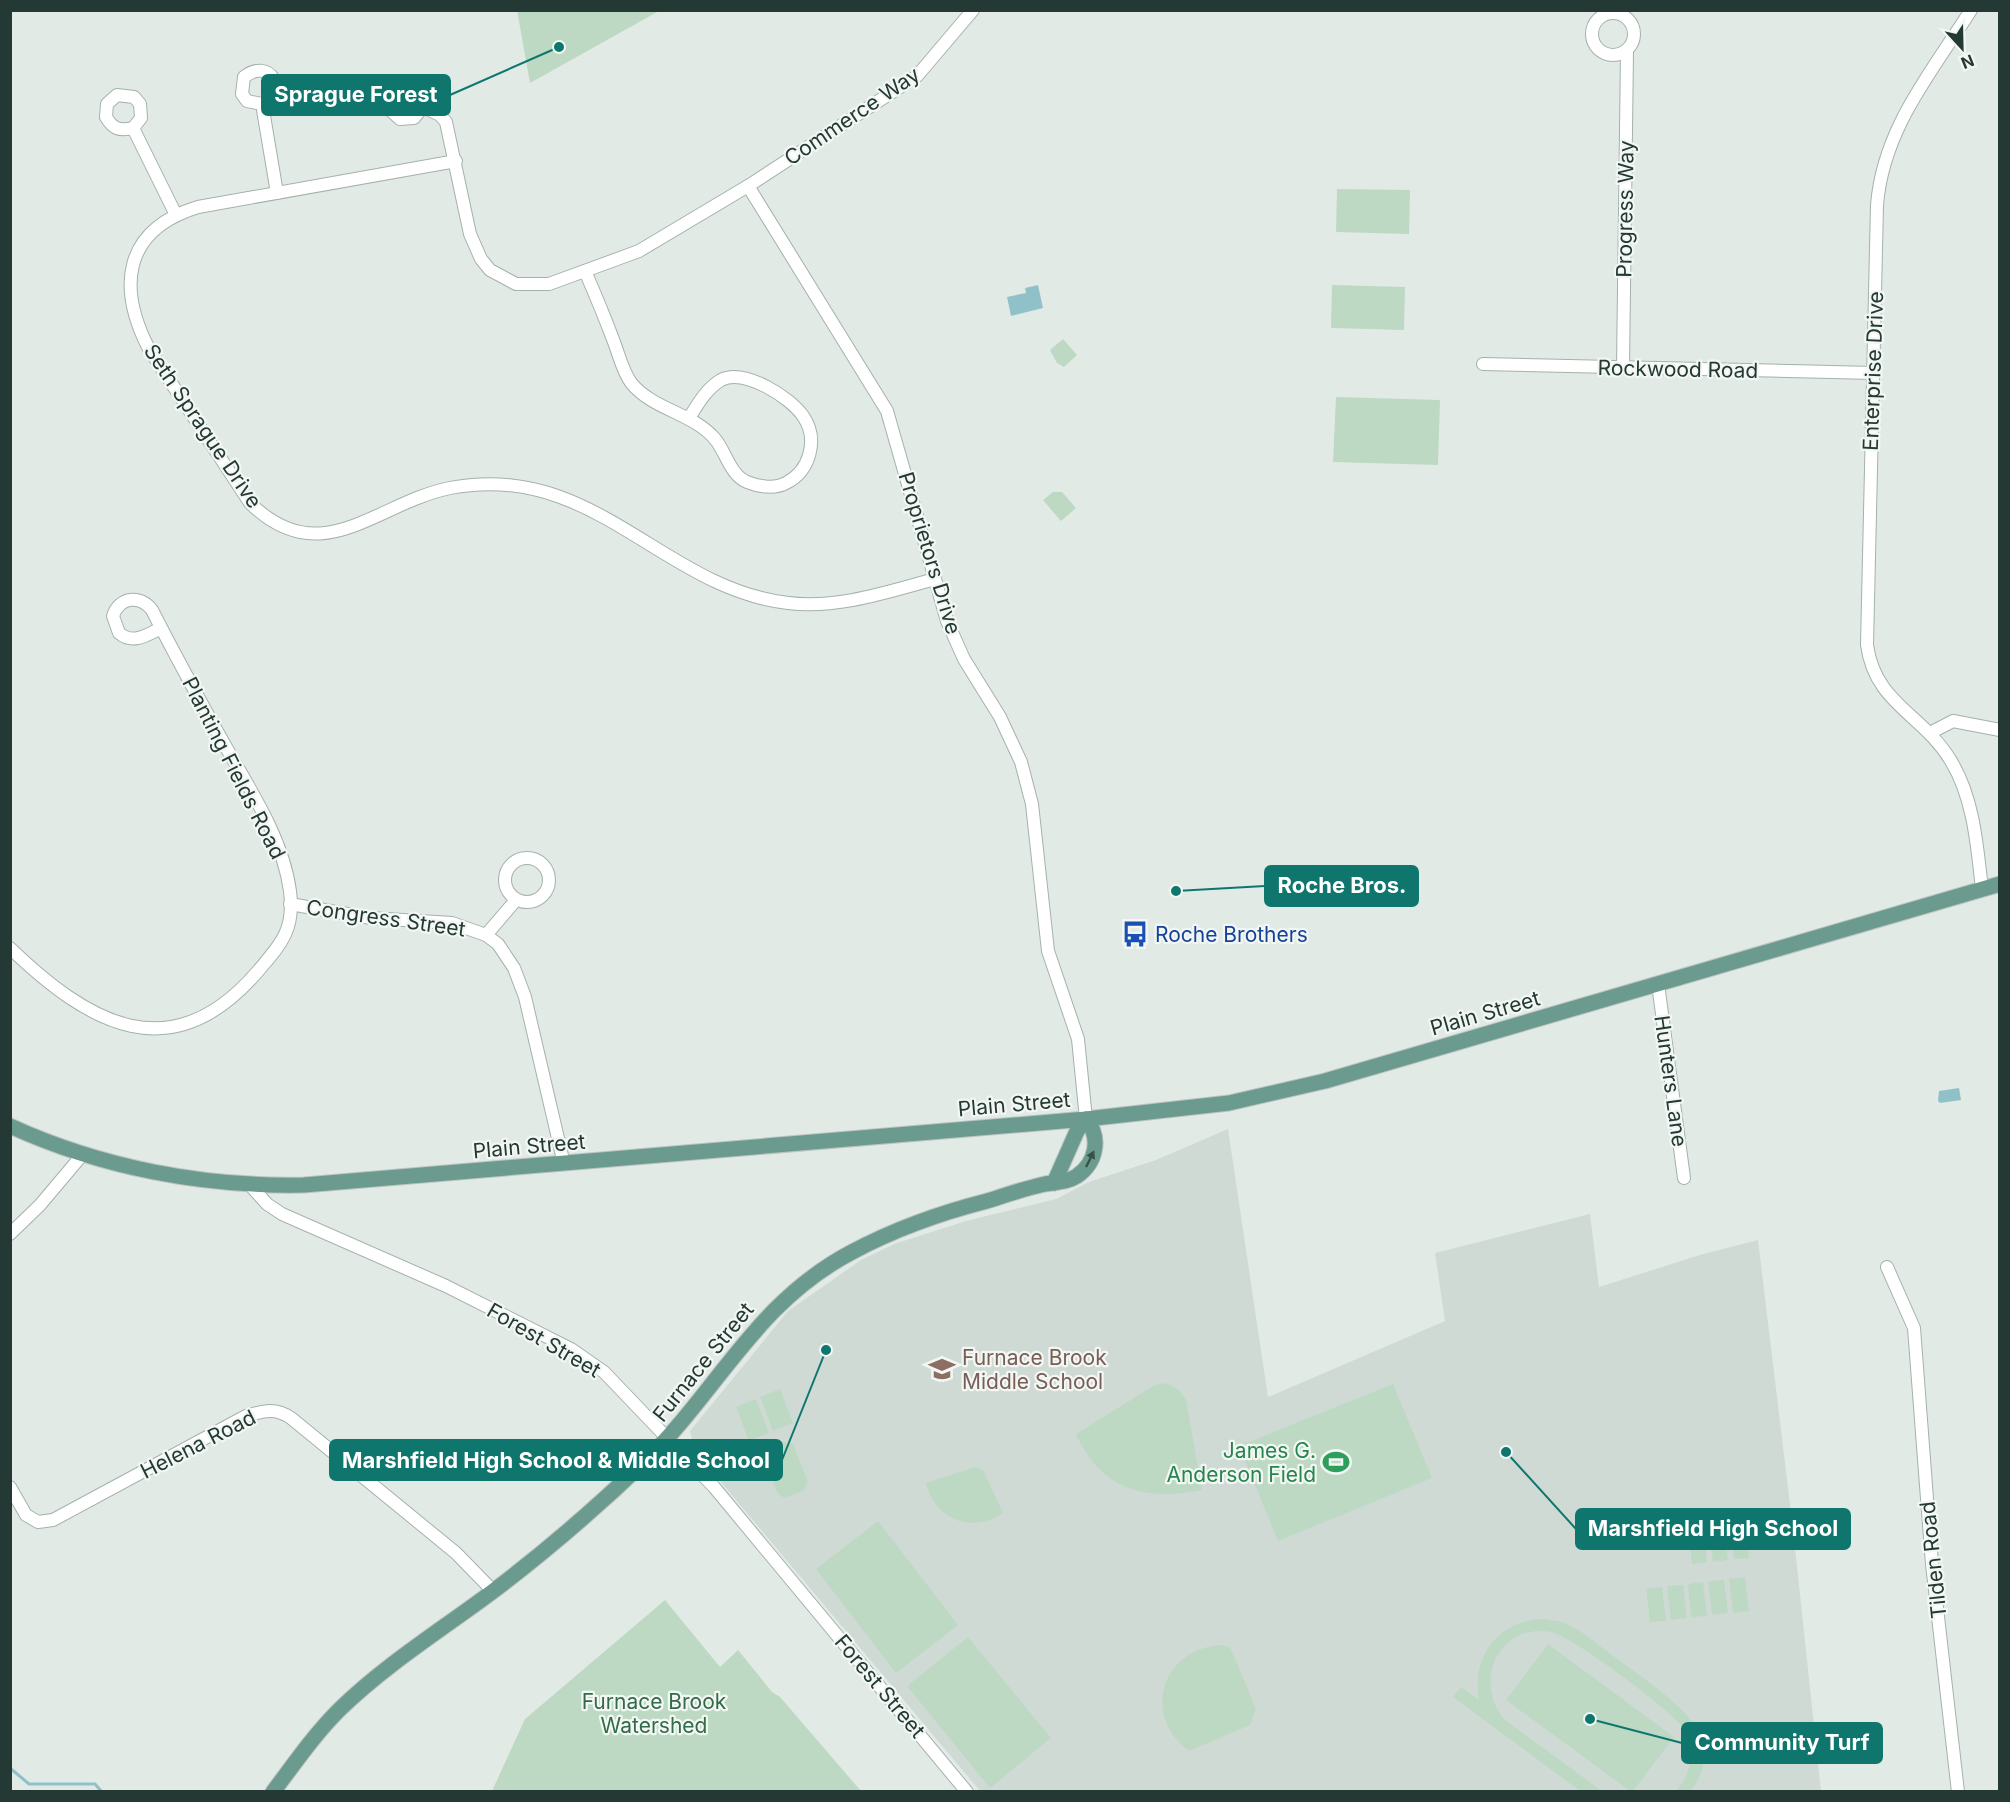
<svg xmlns="http://www.w3.org/2000/svg" width="2010" height="1802" viewBox="0 0 2010 1802" font-family="Inter,sans-serif">
  <style>
    .built { fill: #d0dad5 }
    .green { fill: #bdd9c4 }
    .water { fill: #90c1c9 }
    .lines { fill: none; stroke-linecap: round; stroke-linejoin: round }
    .stream { stroke: #90c1c9; stroke-width: 3 }
    .minor-casing { stroke: #a5b1ad; stroke-width: 14 }
    .major-casing { stroke: #bdc4c2; stroke-width: 17 }
    .minor { stroke: #fff; stroke-width: 12 }
    .major { stroke: #6b9b8e; stroke-width: 15 }
    .oneway { fill: #36524a }
    .labels { text-anchor: middle; dominant-baseline: central; stroke-width: 4.5; stroke-linejoin: round; paint-order: stroke }
    .street-label { font-size: 21px; fill: #243933; stroke: #f2f7f4 }
    .transit-label { font-size: 21px; fill: #164399; stroke: #f2f7f4; text-anchor: start }
    .education-label { font-size: 21px; fill: #785e54; stroke: #f2f7f4; text-anchor: start }
    .leisure-label { font-size: 21px; fill: #27864d; stroke: #f2f7f4; text-anchor: end }
    .park-label { font-size: 21px; fill: #336b48; stroke: #f2f7f4 }
    .leader { fill: none; stroke: #0f766e; stroke-width: 2 }
    .callout-dot { fill: #0f766e; stroke: #f2f7f4; stroke-width: 2 }
    .callout { fill: #0f766e; stroke: #0f766e; stroke-width: 2 }
    .callout-label { font-size: 22px; text-anchor: middle; font-weight: bold; fill: #fff }
  </style>
  <rect width="100%" height="100%" fill="#e2eae6"/>
  <polygon class="built" points="1228,1129 1268,1397 1445,1321 1435,1253 1590,1214 1599,1287 1703,1254 1758,1240 1793,1529 1821,1791 980,1791 695,1451 690,1431 788,1311 861,1260 894,1244 966,1221 1056,1199 1089,1182 1156,1160"/>
  <g class="green">
    <polygon points="517,10 659,10 659,11 530,83"/>
    <polygon points="1337,189 1410,190 1409,234 1336,232"/>
    <polygon points="1332,285 1405,287 1404,330 1331,328"/>
    <polygon points="1063,339 1077,355 1064,367 1057,363 1050,350"/>
    <polygon points="1336,397 1440,400 1438,465 1333,462"/>
    <polygon points="1053,492 1062,492 1076,508 1061,521 1043,500"/>
    <path d="M1165 1383 1178 1389 1186 1400 1202 1490C1144 1501 1102 1491 1076 1434L1155 1385Z"/>
    <polygon points="1393,1384 1432,1478 1278,1541 1239,1446"/>
    <polygon points="780,1389 793,1423 773,1431 760,1397"/>
    <polygon points="756,1399 769,1433 749,1441 736,1407"/>
    <polygon points="783,1441 793,1444 808,1482 803,1491 784,1498 778,1494 762,1455 767,1447"/>
    <path d="M975 1467 983 1470 1003 1513C972 1534 935 1520 926 1483Z"/>
    <polygon points="878,1521 958,1625 896,1673 816,1569"/>
    <polygon points="1745,1524 1749,1558 1734,1559 1730,1526"/>
    <polygon points="1724,1527 1728,1560 1713,1562 1709,1528"/>
    <polygon points="1704,1529 1707,1562 1692,1564 1688,1531"/>
    <polygon points="1745,1577 1749,1611 1733,1613 1729,1579"/>
    <polygon points="1724,1580 1728,1613 1712,1615 1708,1581"/>
    <polygon points="1703,1582 1707,1616 1691,1617 1688,1584"/>
    <polygon points="1683,1585 1687,1618 1671,1620 1667,1586"/>
    <polygon points="1662,1587 1666,1621 1650,1622 1646,1589"/>
    <polygon points="665,1600 720,1667 738,1650 772,1692 780,1697 861,1791 492,1791 525,1719"/>
    <path d="M1544 1619 1563 1622 1579 1630C1600 1646 1621 1662 1642 1677 1679 1705 1728 1739 1691 1791H1676C1690 1775 1696 1753 1686 1732 1676 1713 1572 1636 1551 1632 1499 1622 1472 1682 1505 1720L1602 1791H1580L1453 1697 1461 1687 1479 1700C1471 1656 1499 1619 1544 1619Z"/>
    <polygon points="968,1637 1051,1738 990,1788 907,1686"/>
    <polygon points="1548,1644 1674,1737 1633,1791 1630,1791 1506,1700"/>
    <path d="M1222 1645 1230 1647 1256 1709 1250 1725 1189 1751C1141 1716 1161 1648 1222 1645Z"/>
  </g>
  <g class="water">
    <polygon points="1038,285 1043,308 1011,316 1007,297 1026,293 1025,288"/>
    <polygon points="1959,1088 1961,1100 1940,1103 1938,1101 1939,1091"/>
  </g>
  <g class="lines">
    <polyline class="stream" points="10,1768 29,1784 95,1784 102,1792"/>
    <g class="minor-casing">
      <g id="minor">
        <path d="M1971 10C1931 73 1883 129 1877 205L1867 645C1875 704 1923 714 1951 761 1974 799 1977 846 1982 889"/>
        <circle cx="1613" cy="34" r="21"/>
        <path d="M262 104 247 101 242 94 244 77C270 56 290 93 262 104L277 193"/>
        <path d="M423 107 414 118 400 119 389 109 390 94 400 85C415 84 425 91 423 107L440 115 446 122 470 234 481 259 490 270 516 284H549L639 251 748 186 917 76 973 10"/>
        <path d="M133 128C119 131 113 129 106 117L107 104 117 95 134 97 140 104 141 118 133 128 176 215"/>
        <path d="M456 161 198 207C123 230 117 287 149 349L250 503C321 573 376 503 450 488 593 460 663 589 788 603 838 609 887 592 935 579"/>
        <polyline points="748,186 887,411 947,621 964,659 1000,717 1021,762 1032,804 1048,951 1078,1039 1086,1119"/>
        <path d="M585 271C595 294 605 318 614 342 619 355 623 373 632 384 654 410 693 413 715 439 726 452 730 475 747 482 759 487 775 489 786 483 810 471 819 439 803 416 790 397 744 368 721 380 706 389 698 404 689 418"/>
        <polyline points="1483,364 1874,373"/>
        <polyline points="1623,367 1627,51"/>
        <polyline points="1930,733 1953,721 2000,730"/>
        <circle cx="527" cy="880" r="22"/>
        <polyline points="290,904 371,918 452,923 486,935 498,944 514,968 525,997 564,1164"/>
        <polyline points="486,935 516,900"/>
        <path d="M10 948C89 1024 172 1072 258 971 281 944 295 930 290 891 283 838 249 788 223 742 199 699 175 655 152 610 140 594 119 597 113 616L119 633C133 645 147 635 161 628"/>
        <polyline points="1658,984 1684,1178"/>
        <polyline points="250,1185 267,1204 282,1214 446,1286 571,1349 604,1372 714,1487 967,1792"/>
        <polyline points="10,1234 40,1205 83,1154"/>
        <polyline points="1887,1267 1914,1328 1932,1564 1958,1792"/>
        <path d="M10 1487 26 1515 38 1522 53 1520 246 1416C263 1411 275 1407 291 1418L456 1553 493 1591"/>
      </g>
    </g>
    <g class="major-casing">
      <g id="major">
        <path d="M10 1126C102 1168 204 1187 304 1185L1086 1119 1229 1103 1325 1081 2000 884"/>
        <polyline points="1054,1183 1077,1131 1086,1119"/>
        <path d="M273 1792C294 1764 314 1735 339 1710 385 1665 441 1630 492 1592 545 1552 596 1508 644 1462 719 1390 755 1303 852 1252 895 1229 940 1213 987 1201 1006 1195 1026 1188 1045 1184 1056 1182 1068 1182 1077 1176 1097 1162 1101 1137 1086 1119"/>
      </g>
    </g>
    <use href="#minor" class="minor"/>
    <use href="#major" class="major"/>
  </g>
  <defs><path id="oneway-solid" d="M-6-.8H1V-3.2L6.5 0L1 3.2V.8H-6Z" transform="scale(1.5)"/></defs>
  <use class="oneway" href="#oneway-solid" transform="translate(1090 1159) rotate(-64)"/>
  <defs>
    <g id="bus-bare" transform="scale(2.07)"><path d="M-5-6H5V4H4V6H2V4H-2V6H-4V4H-5ZM-3.5-4V0h7V-4ZM-3.5 1.2v1.5H-2V1.2ZM2 1.2v1.5H3.5V1.2Z" fill="#1a4fb4" stroke="#f2f7f4" stroke-width="2.5" paint-order="stroke"/></g>
    <g id="school-bare" transform="scale(2.07)"><path d="M0-5L7-2L0 1L-7-2ZM-4 1L0 2.5L4 1V4Q0 6-4 4Z" fill="#8d6e63" stroke="#f2f7f4" stroke-width="2.5" paint-order="stroke"/></g>
    <g id="stadium-bare" transform="scale(2.07)"><path d="M0-5a6.5 5 0 1 0 0 10a6.5 5 0 1 0 0-10ZM-3.5-1.8h7v3.6h-7Z" fill="#2e9e5b" stroke="#f2f7f4" stroke-width="2.5" paint-order="stroke"/></g>
  </defs>
  <g fill-rule="evenodd">
    <use href="#bus-bare" x="1135" y="934"/>
    <use href="#school-bare" x="942" y="1369"/>
    <use href="#stadium-bare" x="1336" y="1462"/>
  </g>
  <g class="labels">
    <g class="street-label">
      <text transform="translate(852 116) rotate(-34)">Commerce Way</text>
      <text transform="translate(1625 209) rotate(-89)">Progress Way</text>
      <text transform="translate(1678 369) rotate(1)">Rockwood Road</text>
      <text transform="translate(1873 371) rotate(-88)">Enterprise Drive</text>
      <text transform="translate(203 426) rotate(56)">Seth Sprague Drive</text>
      <text transform="translate(930 553) rotate(73)">Proprietors Drive</text>
      <text transform="translate(234 768) rotate(63)">Planting Fields Road</text>
      <text transform="translate(386 918) rotate(8)">Congress Street</text>
      <text transform="translate(1485 1013) rotate(-16)">Plain Street</text>
      <text transform="translate(1671 1081) rotate(82)">Hunters Lane</text>
      <text transform="translate(1014 1104) rotate(-5)">Plain Street</text>
      <text transform="translate(529 1146) rotate(-5)">Plain Street</text>
      <text transform="translate(544 1340) rotate(30)">Forest Street</text>
      <text transform="translate(703 1362) rotate(-51)">Furnace Street</text>
      <text transform="translate(198 1444) rotate(-27)">Helena Road</text>
      <text transform="translate(1933 1560) rotate(-96)">Tilden Road</text>
      <text transform="translate(880 1686) rotate(50)">Forest Street</text>
    </g>
    <g class="transit-label">
      <text x="1155" y="934">Roche Brothers</text>
    </g>
    <g class="education-label">
      <text x="962" y="1357">Furnace Brook<tspan x="962" dy="24">Middle School</tspan></text>
    </g>
    <g class="leisure-label">
      <text x="1316" y="1450">James G.<tspan x="1316" dy="24">Anderson Field</tspan></text>
    </g>
    <g class="park-label">
      <text x="654" y="1701">Furnace Brook<tspan x="654" dy="24">Watershed</tspan></text>
    </g>
  </g>
  <path class="leader" d="M559 47L450 95M1176 891L1265 886M826 1350L782 1460M1506 1452L1576 1529M1590 1719L1682 1743"/>
  <g class="callout-dot">
    <circle cx="559" cy="47" r="6"/>
    <circle cx="1176" cy="891" r="6"/>
    <circle cx="826" cy="1350" r="6"/>
    <circle cx="1506" cy="1452" r="6"/>
    <circle cx="1590" cy="1719" r="6"/>
  </g>
  <g class="callout">
    <rect x="262" y="75" width="188" height="40" rx="6"/>
    <rect x="1265" y="866" width="153" height="40" rx="6"/>
    <rect x="330" y="1440" width="452" height="40" rx="6"/>
    <rect x="1576" y="1509" width="274" height="40" rx="6"/>
    <rect x="1682" y="1723" width="200" height="40" rx="6"/>
  </g>
  <g class="callout-label">
    <text x="356" y="102">Sprague Forest</text>
    <text x="1342" y="893">Roche Bros.</text>
    <text x="556" y="1468">Marshfield High School &amp; Middle School</text>
    <text x="1713" y="1536">Marshfield High School</text>
    <text x="1782" y="1750">Community Turf</text>
  </g>
  <rect width="2010" height="1802" fill="none" stroke="#243933" stroke-width="24"/>
  <g transform="translate(1962 48) rotate(158)" stroke="#f2f7f4" stroke-width="4.5" paint-order="stroke">
  <path d="M0-4.5L10 22L0 15L-10 22Z" fill="#243933"/>
  <text y="-9" font-size="16" font-weight="bold" text-anchor="middle" fill="#243933">N</text>
  </g>
</svg>
